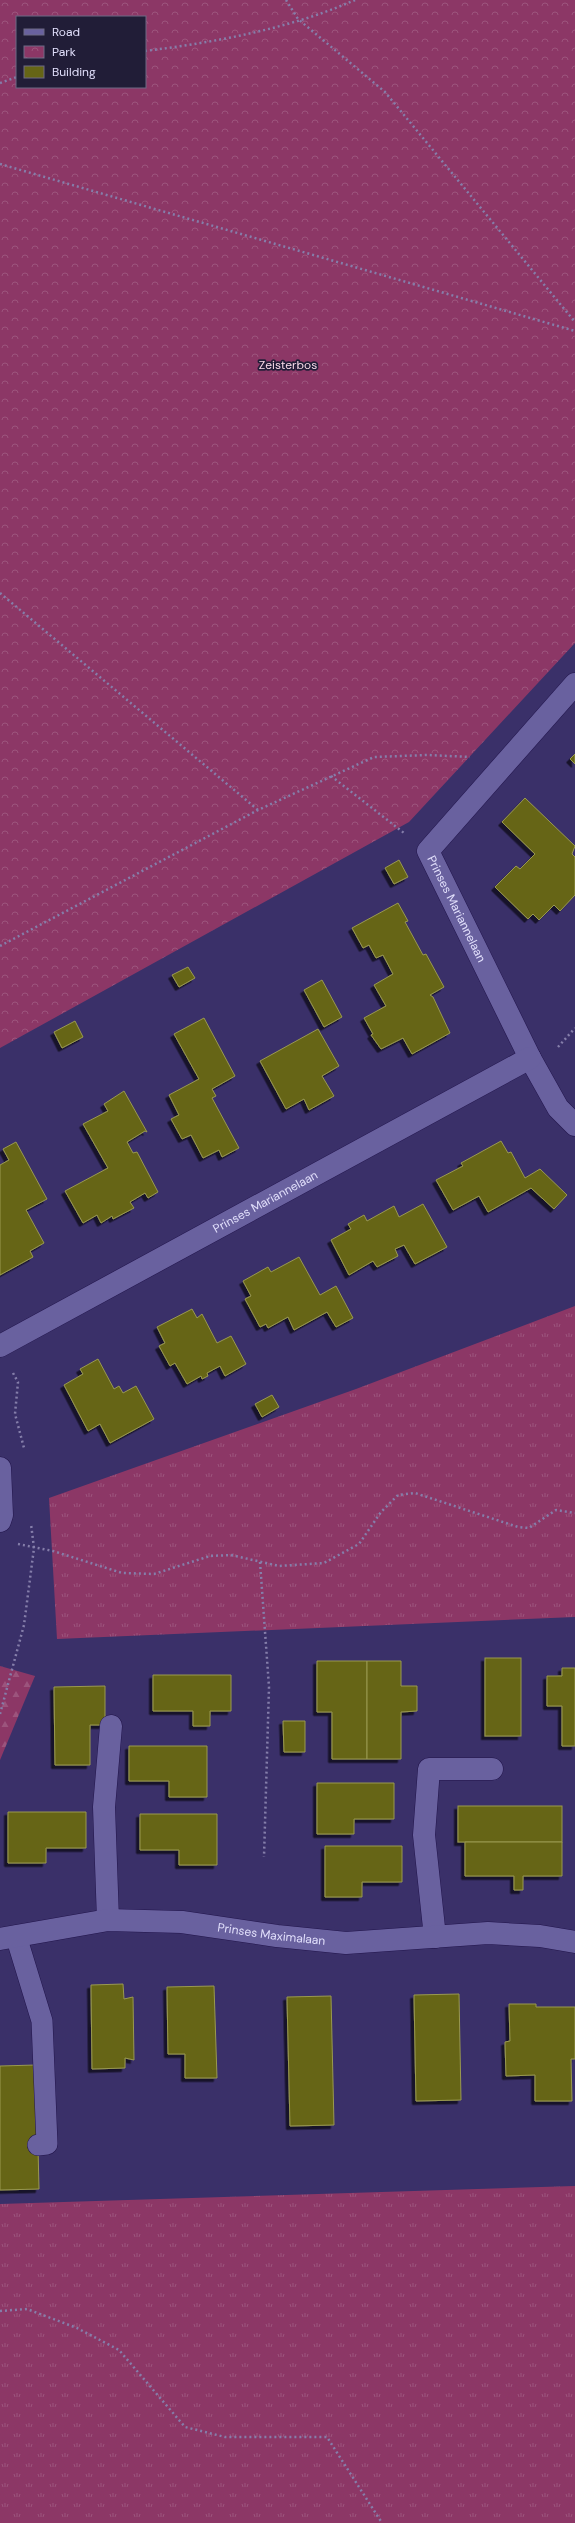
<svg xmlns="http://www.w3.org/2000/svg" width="575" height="2523" viewBox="0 0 575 2523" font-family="'DM Sans',sans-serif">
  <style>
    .grass { fill: url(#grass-tufts) }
    .forest { fill: url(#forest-firs) }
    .park { fill: url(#park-crowns); fill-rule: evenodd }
    .building { fill: #666516; stroke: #999950; filter: url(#shadow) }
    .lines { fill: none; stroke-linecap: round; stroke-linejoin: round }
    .service-casing { stroke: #22154c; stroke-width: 22 }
    .minor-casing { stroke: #22154c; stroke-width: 23 }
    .tertiary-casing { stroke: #22154c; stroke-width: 23 }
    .path { stroke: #857eaa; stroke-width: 2.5; stroke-dasharray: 2 3; stroke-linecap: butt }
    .service { stroke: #69619f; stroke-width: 21 }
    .minor { stroke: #69619f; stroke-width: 22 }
    .tertiary { stroke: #69619f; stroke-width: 22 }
    .labels { text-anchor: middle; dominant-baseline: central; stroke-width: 3.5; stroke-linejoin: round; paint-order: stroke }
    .park-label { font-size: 12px; fill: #f9d9e8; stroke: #211d37 }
    .street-label { font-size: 12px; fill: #e1dffb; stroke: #211d37 }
  </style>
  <defs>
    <pattern id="grass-tufts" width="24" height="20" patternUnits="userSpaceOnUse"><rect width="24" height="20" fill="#8c3766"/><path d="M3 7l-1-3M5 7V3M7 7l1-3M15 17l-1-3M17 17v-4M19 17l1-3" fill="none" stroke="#9c547d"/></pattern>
    <pattern id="forest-firs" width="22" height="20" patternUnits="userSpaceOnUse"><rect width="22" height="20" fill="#8c3766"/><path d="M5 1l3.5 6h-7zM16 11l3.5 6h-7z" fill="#9c547d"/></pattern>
    <pattern id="park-crowns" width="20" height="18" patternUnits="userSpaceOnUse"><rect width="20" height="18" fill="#8c3766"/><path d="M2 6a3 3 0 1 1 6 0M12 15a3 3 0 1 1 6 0" fill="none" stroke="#9c547d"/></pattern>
    <filter id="shadow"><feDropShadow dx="-3.5" dy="3.5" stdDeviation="0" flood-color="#0009"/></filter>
  </defs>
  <rect width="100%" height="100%" fill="#3a3069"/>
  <g class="grass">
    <polygon points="575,1306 575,1617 57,1639 49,1498 356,1389"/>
    <polygon points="575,2186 575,2523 0,2523 0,2204"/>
  </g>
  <polygon class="forest" points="0,1666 35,1676 0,1760"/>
  <path class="park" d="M0 0H575V643L409 822 0 1048ZM17 17H145V87H17Z"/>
  <g class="building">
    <polygon points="575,754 575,764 570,759"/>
    <polygon points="525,798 575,846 572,854 575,857 575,895 560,911 554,905 539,920 533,914 528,919 495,887 516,866 520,869 535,854 502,822"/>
    <polygon points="399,860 408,877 394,884 385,868"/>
    <polygon points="398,903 408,921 405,922 423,955 426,954 444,987 430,995 433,997 450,1033 412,1054 403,1038 381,1049 371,1035 373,1034 364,1018 386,1006 374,985 393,974 383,955 376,958 369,945 363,948 352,928"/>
    <polygon points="188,967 195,978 179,987 172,975"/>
    <polygon points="322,980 342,1017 324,1027 304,990"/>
    <polygon points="204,1018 235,1076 212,1089 216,1096 212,1098 239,1148 222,1157 219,1150 203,1158 191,1135 182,1139 171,1119 179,1115 169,1095 199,1079 174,1034"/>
    <polygon points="75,1021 83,1037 62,1048 54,1032"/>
    <polygon points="318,1029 339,1066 322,1076 334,1096 309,1110 304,1099 286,1109 260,1061"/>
    <polygon points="124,1091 147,1132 145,1131 127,1142 133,1153 137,1152 158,1192 148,1198 145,1193 130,1202 134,1208 113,1219 112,1216 101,1223 97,1215 83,1223 65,1191 108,1168 83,1124 108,1111 104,1104"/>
    <polygon points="501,1141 508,1153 511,1152 525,1178 540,1169 567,1195 554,1209 531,1188 488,1212 479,1196 453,1210 436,1180 463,1166 461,1163"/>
    <polygon points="16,1142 47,1199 26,1210 44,1243 30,1251 33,1257 0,1275 0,1165 9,1160 3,1149"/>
    <polygon points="423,1204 447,1247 415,1264 404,1245 395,1249 398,1256 377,1267 373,1261 349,1275 331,1240 351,1229 348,1224 364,1215 367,1221 394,1206 399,1217"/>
    <polygon points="299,1257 320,1295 336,1286 353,1318 336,1327 327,1312 294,1330 288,1317 268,1328 266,1324 260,1327 245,1299 251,1296 243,1281 268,1267 271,1272"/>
    <polygon points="192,1309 197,1318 202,1314 217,1343 231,1336 246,1364 225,1376 220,1366 207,1373 208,1376 202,1379 201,1376 187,1384 175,1363 170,1366 159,1346 165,1343 157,1327"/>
    <polygon points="98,1359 114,1389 119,1386 123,1393 136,1386 154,1419 110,1443 100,1424 88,1431 64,1385 83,1374 80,1369"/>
    <polygon points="272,1395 279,1407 262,1417 255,1404"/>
    <rect x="485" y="1658" width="36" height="78"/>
    <polygon points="317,1661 367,1661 367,1759 332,1759 332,1712 317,1712"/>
    <polygon points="367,1661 401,1661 401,1686 417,1686 417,1711 401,1712 401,1759 367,1759"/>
    <polygon points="562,1668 575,1668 575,1746 562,1746 562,1706 547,1706 547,1676 562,1676"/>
    <polygon points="153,1675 231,1675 231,1711 210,1711 210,1726 193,1726 193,1711 153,1711"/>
    <polygon points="105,1686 105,1725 90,1725 90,1765 55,1765 54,1687"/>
    <polygon points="283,1721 305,1721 305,1752 284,1752"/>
    <polygon points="129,1746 207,1746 207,1797 169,1797 169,1781 129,1781"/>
    <polygon points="317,1783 394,1783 394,1819 354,1819 354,1834 317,1834"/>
    <rect x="458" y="1806" width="104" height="36"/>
    <polygon points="8,1812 86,1812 86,1848 46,1848 46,1863 8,1863"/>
    <polygon points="140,1814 217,1814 217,1865 179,1865 179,1850 140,1850"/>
    <polygon points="465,1842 562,1842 562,1876 523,1876 523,1890 514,1890 514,1876 465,1876"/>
    <polygon points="325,1846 402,1846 402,1882 362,1882 362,1897 325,1897"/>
    <polygon points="123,1984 124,1999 133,1997 134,2060 125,2058 125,2068 92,2069 91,1985"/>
    <polygon points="214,1986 217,2078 185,2078 185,2054 168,2054 167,1987"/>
    <polygon points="459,1994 461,2100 416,2101 414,1995"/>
    <polygon points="331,1996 334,2125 290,2126 287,1997"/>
    <polygon points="509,2004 536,2004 536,2007 575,2007 575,2059 571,2059 572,2101 535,2101 535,2075 506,2076 505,2042 510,2041"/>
    <polygon points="36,2065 39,2189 0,2190 0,2066"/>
  </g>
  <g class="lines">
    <g class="service-casing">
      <polyline id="service" points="16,1936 42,2021 47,2144 38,2145"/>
    </g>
    <g class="minor-casing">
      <g id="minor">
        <path id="s1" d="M575 684 428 851 530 1058 558 1108 575 1125"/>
        <path id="s2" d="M0 1346 530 1058"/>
        <polyline points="108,1920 104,1807 111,1726"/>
        <polyline points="435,1937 424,1835 429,1769 492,1769"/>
        <path id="s3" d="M0 1939 108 1920 182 1922 277 1936 346 1943 488 1933 540 1936 575 1942"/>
      </g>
    </g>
    <g class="tertiary-casing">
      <polyline id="tertiary" points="0,1468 2,1515 0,1521"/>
    </g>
    <g class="path">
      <polyline points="286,0 298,19 385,92 575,322"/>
      <path d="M145 51C216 42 289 29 355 0"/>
      <polyline points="0,83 17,77"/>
      <polyline points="0,164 575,331"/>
      <polyline points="0,593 258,810"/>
      <polyline points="331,776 404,833"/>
      <polyline points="0,946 258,810 374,757 428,755 470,757"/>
      <polyline points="558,1047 575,1028"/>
      <polyline points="13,1373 18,1382 15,1414 24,1448"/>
      <polyline points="18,1544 53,1551 122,1573 154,1574 210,1556 231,1555 279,1566 324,1563 359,1544 381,1512 398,1495 415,1493 518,1527 529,1528 556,1510 575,1513"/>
      <polyline points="260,1562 269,1687 264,1857"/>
      <polyline points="0,1714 24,1625 34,1548 31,1524"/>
      <polyline points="0,2311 27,2309 77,2328 119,2350 185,2427 225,2437 327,2437 382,2523"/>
    </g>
    <use href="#service" class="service"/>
    <use href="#minor" class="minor"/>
    <use href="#tertiary" class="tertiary"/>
  </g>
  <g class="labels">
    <g class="park-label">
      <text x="288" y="365">Zeisterbos</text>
    </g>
    <g class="street-label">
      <text stroke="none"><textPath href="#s1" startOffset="287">Prinses Mariannelaan</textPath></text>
      <text stroke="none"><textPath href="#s2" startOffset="302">Prinses Mariannelaan</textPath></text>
      <text stroke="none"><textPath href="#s3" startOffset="274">Prinses Maximalaan</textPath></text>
    </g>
  </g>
  <rect x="16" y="16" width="130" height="72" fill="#211d37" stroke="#6e6b85"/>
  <rect x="24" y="29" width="20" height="6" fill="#69619f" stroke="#6e6b85"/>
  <text x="52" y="36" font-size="12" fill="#e1dffb">Road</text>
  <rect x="24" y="46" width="20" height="12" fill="url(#park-crowns)" stroke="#6e6b85"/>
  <text x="52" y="56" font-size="12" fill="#e1dffb">Park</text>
  <rect x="24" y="66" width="20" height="12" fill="#666516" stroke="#6e6b85"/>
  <text x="52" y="76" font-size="12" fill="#e1dffb">Building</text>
</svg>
